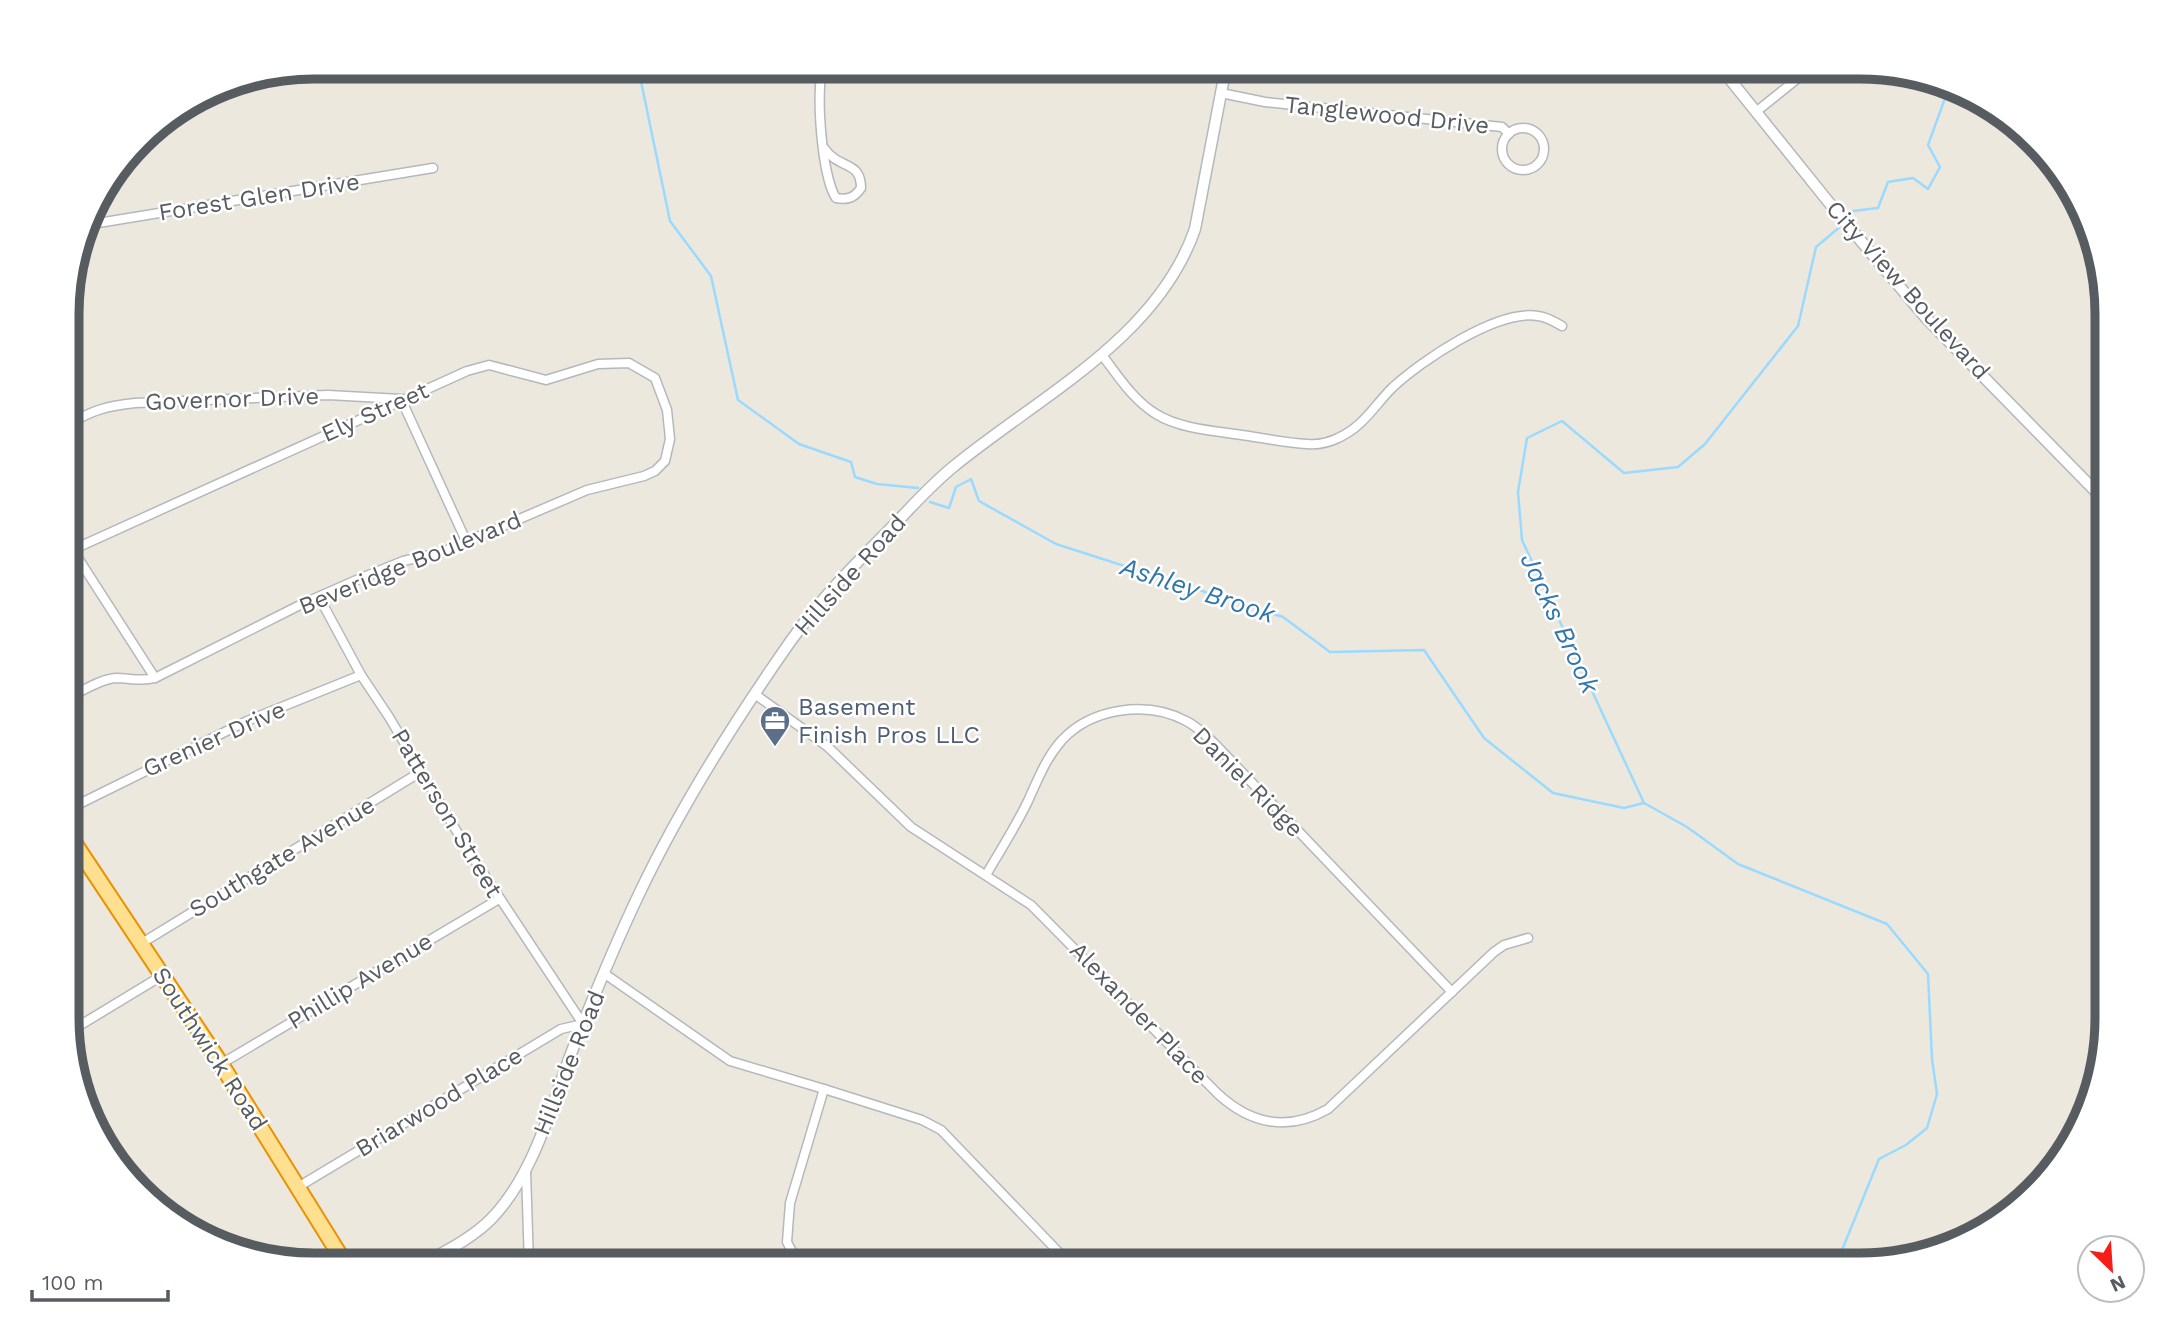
<svg xmlns="http://www.w3.org/2000/svg" width="2174" height="1332" viewBox="0 0 2174 1332" font-family="'Work Sans',sans-serif">
  <style>
    .lines { fill: none; stroke-linecap: round; stroke-linejoin: round }
    .stream { stroke: #9bdaff; stroke-width: 2.5 }
    .minor-casing { stroke: #b4b8bd; stroke-width: 11 }
    .tertiary-casing { stroke: #b4b8bd; stroke-width: 13 }
    .trunk-casing { stroke: #ea9200; stroke-width: 18 }
    .minor { stroke: #fff; stroke-width: 8 }
    .tertiary { stroke: #fff; stroke-width: 10 }
    .trunk { stroke: #ffe091; stroke-width: 14 }
    .labels { text-anchor: middle; dominant-baseline: central; stroke-width: 5; stroke-linejoin: round; paint-order: stroke }
    .street-label { font-size: 24px; fill: #575c61; stroke: #fff }
    .service-label { font-size: 24px; fill: #4e5e75; stroke: #fff; text-anchor: start }
    .water-label { font-size: 26px; font-style: italic; fill: #3076af; stroke: #fff }
    .rim { fill: none; stroke: #575c61; stroke-width: 9 }
  </style>
  <rect width="100%" height="100%" fill="#ece8de"/>
  <g class="lines">
    <g class="stream">
      <polyline points="638,67 670,221 711,276 738,400 799,444 851,462 855,477 877,484 918,488"/>
      <polyline points="1846,220 1853,211 1878,208 1888,182 1913,178 1928,189 1940,167 1928,145 1948,90"/>
      <polyline points="930,502 949,508 956,487 971,479 979,501 1056,544 1283,617 1330,652 1424,650 1484,738 1553,793 1624,808 1644,803"/>
      <polyline points="1840,1255 1879,1159 1906,1145 1927,1128 1937,1094 1932,1059 1928,974 1887,924 1738,864 1687,827 1644,803 1522,540 1518,492 1527,438 1562,421 1624,473 1678,467 1705,444 1798,326 1816,247 1842,225"/>
    </g>
    <g class="minor-casing">
      <g id="minor">
        <path d="M823 67C815 91 822 177 836 198 848 200 854 198 861 188 861 160 839 170 824 148"/>
        <polyline points="1221,93 1265,102 1502,127 1509,134"/>
        <polyline points="1757,111 1812,67"/>
        <circle cx="1523" cy="149" r="21"/>
        <polyline points="86,225 433,168"/>
        <path d="M1102 355C1118 376 1133 400 1156 414 1182 430 1219 431 1249 436 1268 439 1288 443 1307 444 1318 445 1328 443 1338 438 1363 427 1374 406 1392 388 1421 361 1497 309 1538 316 1547 317 1555 322 1562 326"/>
        <path d="M69 424C93 410 107 406 135 403L328 395 401 399 467 543"/>
        <polyline points="69,544 155,678"/>
        <path d="M756 695 828 747 911 827 1031 905 1217 1093C1250 1124 1288 1132 1328 1109L1494 952 1504 945 1528 938"/>
        <path d="M69 697C83 691 100 679 116 678 130 678 141 682 155 678L302 604 361 578 403 561 440 553 587 490 644 476 655 471 665 461 670 439 667 410 655 378 629 363 598 364 546 380 489 365 467 371 72 550"/>
        <polyline points="69,809 247,721 361,675"/>
        <path d="M986 875C1000 851 1016 826 1028 801 1038 779 1046 758 1062 740 1092 708 1147 700 1186 721 1197 726 1206 736 1215 744L1452 992"/>
        <polyline points="142,943 422,771"/>
        <polyline points="605,974 730,1061 824,1089 790,1203 787,1242 799,1265"/>
        <polyline points="69,1032 163,975"/>
        <polyline points="221,1064 499,899"/>
        <polyline points="824,1089 922,1120 941,1130 1071,1265"/>
        <polyline points="526,1171 529,1265"/>
        <polyline points="298,1187 561,1029 583,1024 466,847 389,717 361,675 319,597"/>
      </g>
    </g>
    <g class="tertiary-casing">
      <g id="tertiary">
        <polyline points="1720,67 1839,215 1927,319 2107,503"/>
        <path d="M420 1265C444 1252 473 1238 492 1218 534 1174 551 1107 572 1051 593 998 615 944 640 892 682 804 734 722 790 642 821 598 858 561 896 523 914 504 932 484 953 467 1038 397 1157 339 1195 229L1226 67"/>
      </g>
    </g>
    <g class="trunk-casing">
      <polyline id="trunk" points="69,835 221,1064 346,1265"/>
    </g>
    <use href="#minor" class="minor"/>
    <use href="#tertiary" class="tertiary"/>
    <use href="#trunk" class="trunk"/>
  </g>
  <defs>
    <g id="office-pin" transform="scale(1.575)"><path d="M0 17L-7.5 6A9.5 9.5 0 1 1 7.5 6Z" fill="#5c6f8a" stroke="#fff"/><path d="M-6-3h4V-5.5h4V-3h4V5H-6ZM-1-4.5V-3h2v-1.5ZM-6 0V1H6V0Z" fill="#fff"/></g>
  </defs>
  <g fill-rule="evenodd">
    <use href="#office-pin" x="775" y="721"/>
  </g>
  <g class="labels">
    <g class="street-label">
      <text transform="translate(1387 115) rotate(6)">Tanglewood Drive</text>
      <text transform="translate(259 197) rotate(-9)">Forest Glen Drive</text>
      <text transform="translate(1908 290) rotate(48)">City View Boulevard</text>
      <text transform="translate(232 399) rotate(-2)">Governor Drive</text>
      <text transform="translate(375 412) rotate(-24)">Ely Street</text>
      <text transform="translate(410 563) rotate(-22)">Beveridge Boulevard</text>
      <text transform="translate(850 575) rotate(-48)">Hillside Road</text>
      <text transform="translate(214 739) rotate(-24)">Grenier Drive</text>
      <text transform="translate(1248 782) rotate(45)">Daniel Ridge</text>
      <text transform="translate(447 813) rotate(59)">Patterson Street</text>
      <text transform="translate(282 857) rotate(-31)">Southgate Avenue</text>
      <text transform="translate(360 981) rotate(-31)">Phillip Avenue</text>
      <text transform="translate(1139 1013) rotate(46)">Alexander Place</text>
      <text transform="translate(210 1049) rotate(57)">Southwick Road</text>
      <text transform="translate(569 1063) rotate(-68)">Hillside Road</text>
      <text transform="translate(439 1102) rotate(-31)">Briarwood Place</text>
    </g>
    <g class="service-label">
      <text x="798" y="707">Basement<tspan x="798" dy="28">Finish Pros LLC</tspan></text>
    </g>
    <g class="water-label">
      <text transform="translate(1198 590) rotate(18)">Ashley Brook</text>
      <text transform="translate(1560 623) rotate(65)">Jacks Brook</text>
    </g>
  </g>
  <path d="M0 0H2174V1332H0ZM314 79H1860A235 235 0 0 1 2095 314V1018A235 235 0 0 1 1860 1253H314A235 235 0 0 1 79 1018V314A235 235 0 0 1 314 79Z" fill="#fff" fill-rule="evenodd"/>
  <path class="rim" d="M314 79H1860A235 235 0 0 1 2095 314V1018A235 235 0 0 1 1860 1253H314A235 235 0 0 1 79 1018V314A235 235 0 0 1 314 79Z"/>
  <g transform="translate(2111 1269) rotate(155)"><circle r="33" fill="#ffffff" stroke="#bcbec0" stroke-width="2"/>
  <path d="M0-5L12 26L0 18L-12 26Z" fill="#f71d19"/>
  <text y="-10" font-size="19" font-weight="bold" text-anchor="middle" fill="#575c61">N</text>
  </g>
  <path d="M32 1290v10h136v-10" fill="none" stroke="#575c61" stroke-width="3.5"/>
  <text x="42" y="1290" font-size="21" fill="#575c61" stroke="#ffffff" stroke-width="5" paint-order="stroke">100 m</text>
</svg>
